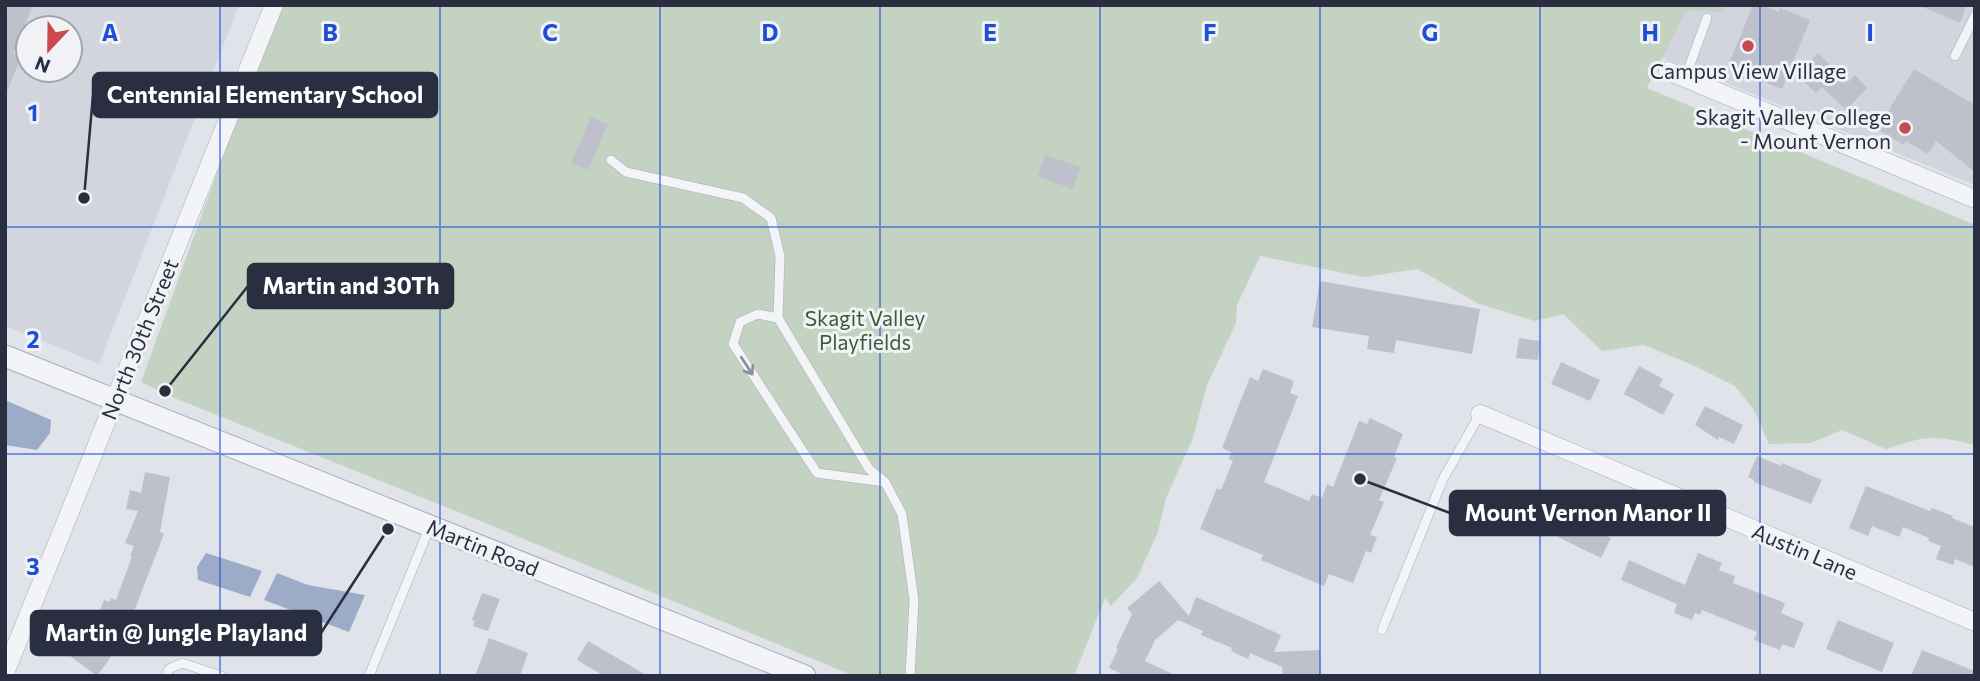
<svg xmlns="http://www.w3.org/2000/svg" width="1980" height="681" viewBox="0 0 1980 681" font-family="Commissioner,sans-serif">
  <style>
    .built { fill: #d3d5de; fill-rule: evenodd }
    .green { fill: #c4d2c2 }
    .water { fill: #9cacc8 }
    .building { fill: #bec1cb }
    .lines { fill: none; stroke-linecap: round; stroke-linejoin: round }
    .service-casing { stroke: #a9adb6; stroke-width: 10 }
    .minor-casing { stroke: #a9adb6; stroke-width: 19 }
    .tertiary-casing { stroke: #a9adb6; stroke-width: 23 }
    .service { stroke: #f3f4f7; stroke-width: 9 }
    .minor { stroke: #f3f4f7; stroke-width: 18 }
    .tertiary { stroke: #f3f4f7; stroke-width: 21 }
    .oneway { stroke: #8e929c }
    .grid { fill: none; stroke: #1d4ed8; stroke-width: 2; stroke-opacity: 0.55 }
    .poi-dot { fill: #ca494d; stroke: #f0f2f6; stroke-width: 2.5 }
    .labels { text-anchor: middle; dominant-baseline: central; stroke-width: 6; stroke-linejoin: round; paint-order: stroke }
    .poi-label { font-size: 21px; fill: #292f40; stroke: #f0f2f6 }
    .park-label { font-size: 21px; fill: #3a5b37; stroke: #f0f2f6 }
    .street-label { font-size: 21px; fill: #292f40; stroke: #f0f2f6 }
    .grid-label { font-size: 23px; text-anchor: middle; font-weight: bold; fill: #1d4ed8; stroke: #f0f2f6; stroke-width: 6; stroke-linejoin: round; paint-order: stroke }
    .leader { fill: none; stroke: #292f40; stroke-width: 2.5 }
    .callout-dot { fill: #292f40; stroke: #f0f2f6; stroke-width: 2.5 }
    .callout { fill: #292f40; stroke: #292f40; stroke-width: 2.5 }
    .callout-label { font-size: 23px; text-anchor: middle; font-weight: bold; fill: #fff }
  </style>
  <rect width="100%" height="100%" fill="#e0e3e9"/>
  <g class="built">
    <path d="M5 5H239L99 364 5 326ZM28 28H70V70H28Z"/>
    <polygon points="1519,5 1975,5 1975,185 1697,71"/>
  </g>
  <path class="green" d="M278 5H1727L1722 12 1686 11 1647 88 1975 225V445C1934 435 1926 435 1886 449L1842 430 1811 443 1769 444 1754 410 1735 386 1695 366 1644 345 1602 351 1563 314 1535 321 1477 303 1418 269 1363 277 1260 256 1237 305 1236 323 1207 385 1193 438 1166 498 1158 532 1137 578 1111 606 1105 598 1074 676H854L483 522 172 397 141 382Z"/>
  <g class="water">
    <polygon points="5,400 51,420 50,433 37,450 5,445"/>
    <polygon points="206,553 262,571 250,597 198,580 197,567"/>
    <polygon points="277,573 308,585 365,595 349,632 264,600"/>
  </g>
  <g class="building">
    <polygon points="9,5 33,5 13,54 21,58 5,96 5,13"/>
    <polygon points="1753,5 1761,5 1779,12 1780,8 1810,20 1782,89 1751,77 1753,73 1729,64"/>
    <polygon points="1918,5 1967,5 1960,23"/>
    <polygon points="1818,53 1848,82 1855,75 1867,88 1846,110 1822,87 1816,93 1797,75"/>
    <polygon points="1914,69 1975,105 1975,172 1936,141 1928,154 1906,141 1904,145 1877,129"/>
    <polygon points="591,117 608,124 588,170 571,163"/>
    <polygon points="1045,155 1081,167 1073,189 1038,177"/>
    <polygon points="1320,281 1480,309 1472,354 1396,340 1394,353 1367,349 1369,336 1312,327"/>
    <polygon points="1519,338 1540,341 1538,360 1516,358"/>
    <polygon points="1561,362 1600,380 1590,401 1551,384"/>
    <polygon points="1639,366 1663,379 1659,386 1674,394 1663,415 1624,394"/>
    <polygon points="1263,369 1294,381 1290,393 1298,396 1264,482 1309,501 1312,494 1322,498 1327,484 1333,487 1359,421 1367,424 1370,418 1403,434 1394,457 1397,458 1379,500 1384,502 1370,535 1377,537 1371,553 1366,551 1353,583 1329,574 1324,586 1261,560 1263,555 1200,529 1217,488 1221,490 1233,461 1229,459 1231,452 1222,448 1250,377 1258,381"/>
    <polygon points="1705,406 1743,425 1734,444 1719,437 1718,440 1695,425"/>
    <polygon points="1757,456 1781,466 1782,463 1822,480 1811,504 1754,482 1754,480 1748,477"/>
    <polygon points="145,472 170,477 160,532 164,534 126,632 96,620 104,600 109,602 111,598 116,600 132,557 130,556 134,546 125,543 138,511 126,509 130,490 141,493"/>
    <polygon points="1866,486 1930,511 1932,508 1953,516 1952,518 1975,527 1975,567 1955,559 1953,565 1936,559 1941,546 1928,541 1929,538 1903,527 1899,537 1872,526 1868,536 1849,528"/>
    <polygon points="1568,517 1611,538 1601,558 1558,537"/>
    <polygon points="1698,553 1722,563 1719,570 1735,576 1733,583 1785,603 1781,613 1804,623 1794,648 1782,644 1780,650 1754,640 1757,632 1702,610 1700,615 1695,613 1692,620 1674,613 1677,604 1621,580 1629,560 1685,585"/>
    <polygon points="1159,581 1189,616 1196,597 1281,635 1274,652 1320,650 1321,676 1283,676 1282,667 1250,653 1248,659 1231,651 1232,648 1201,635 1203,631 1178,620 1155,640 1145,661 1177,676 1126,676 1109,668 1118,649 1116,648 1132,614 1127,608"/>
    <polygon points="482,593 500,599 488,631 473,626 475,621 472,620"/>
    <polygon points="1838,620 1894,643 1882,672 1826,649"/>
    <polygon points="82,624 116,650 97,676 66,653 75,641 70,638"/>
    <polygon points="489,638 528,653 520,676 475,676"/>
    <polygon points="588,641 648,676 604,676 577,660"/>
    <polygon points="1922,650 1975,671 1975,676 1911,676"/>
  </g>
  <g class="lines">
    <g class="service-casing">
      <g id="service">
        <polyline points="1955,56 1975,16"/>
        <polyline points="1685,78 1707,18"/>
        <polyline points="611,160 626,172 743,198 771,218 780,256 778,318"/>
        <polyline points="885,482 817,473 733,344 740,322 758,314 778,318 869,469 885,482 902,514 914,600 910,676"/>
        <polyline points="1382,630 1443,479 1480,414"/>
        <polyline points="166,676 169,669 182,663 221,676"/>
        <polyline points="369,676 430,526"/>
      </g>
    </g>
    <g class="minor-casing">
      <g id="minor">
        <polyline points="1668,71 1975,199"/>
        <polyline points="1480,414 1975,622"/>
        <polyline points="5,673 274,5"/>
      </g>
    </g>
    <g class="tertiary-casing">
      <polyline id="tertiary" points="5,356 805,676"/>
    </g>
    <use href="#service" class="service"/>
    <use href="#minor" class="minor"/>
    <use href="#tertiary" class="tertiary"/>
  </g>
  <defs><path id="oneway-shaft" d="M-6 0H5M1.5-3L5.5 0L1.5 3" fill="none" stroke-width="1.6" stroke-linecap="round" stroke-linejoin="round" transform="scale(1.75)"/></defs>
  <use class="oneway" href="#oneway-shaft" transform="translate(747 366) rotate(57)"/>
  <path class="grid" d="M220 5V676M440 5V676M660 5V676M880 5V676M1100 5V676M1320 5V676M1540 5V676M1760 5V676M5 227H1975M5 454H1975"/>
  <g class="poi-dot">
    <circle cx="1748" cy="46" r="7"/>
    <circle cx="1905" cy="128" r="7"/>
  </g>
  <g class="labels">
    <g class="poi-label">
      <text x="1748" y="70">Campus View Village</text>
      <text x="1891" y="116" text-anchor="end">Skagit Valley College<tspan x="1891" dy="24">- Mount Vernon</tspan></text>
    </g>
    <g class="park-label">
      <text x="865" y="317">Skagit Valley<tspan x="865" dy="24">Playfields</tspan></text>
    </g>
    <g class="street-label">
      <text transform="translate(139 339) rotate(-68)">North 30th Street</text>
      <text transform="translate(483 547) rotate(22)">Martin Road</text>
      <text transform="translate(1805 551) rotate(23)">Austin Lane</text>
    </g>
  </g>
  <g class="grid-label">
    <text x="110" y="41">A</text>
    <text x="330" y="41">B</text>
    <text x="550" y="41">C</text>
    <text x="770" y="41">D</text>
    <text x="990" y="41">E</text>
    <text x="1210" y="41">F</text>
    <text x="1430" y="41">G</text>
    <text x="1650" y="41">H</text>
    <text x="1870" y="41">I</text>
    <text x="33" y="121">1</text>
    <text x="33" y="348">2</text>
    <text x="33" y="575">3</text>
  </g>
  <path class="leader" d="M84 198L93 95M165 391L248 286M1360 479L1450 513M388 529L321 633"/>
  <g class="callout-dot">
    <circle cx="84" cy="198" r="7"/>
    <circle cx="165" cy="391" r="7"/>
    <circle cx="1360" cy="479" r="7"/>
    <circle cx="388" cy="529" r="7"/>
  </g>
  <g class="callout">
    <rect x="93" y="73" width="344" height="44" rx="7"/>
    <rect x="248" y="264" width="205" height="44" rx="7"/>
    <rect x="1450" y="491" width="275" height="44" rx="7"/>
    <rect x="31" y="611" width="290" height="44" rx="7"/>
  </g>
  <g class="callout-label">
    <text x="265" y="103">Centennial Elementary School</text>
    <text x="351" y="294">Martin and 30Th</text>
    <text x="1588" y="521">Mount Vernon Manor II</text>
    <text x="176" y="641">Martin @ Jungle Playland</text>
  </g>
  <rect width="1980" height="681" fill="none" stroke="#292f40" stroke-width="14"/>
  <g transform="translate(49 49) rotate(202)"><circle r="33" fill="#f0f2f6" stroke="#a0a4ad" stroke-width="2"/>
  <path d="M0-5L12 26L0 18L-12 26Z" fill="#ca494d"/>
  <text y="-10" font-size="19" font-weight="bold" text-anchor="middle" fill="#292f40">N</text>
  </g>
</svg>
